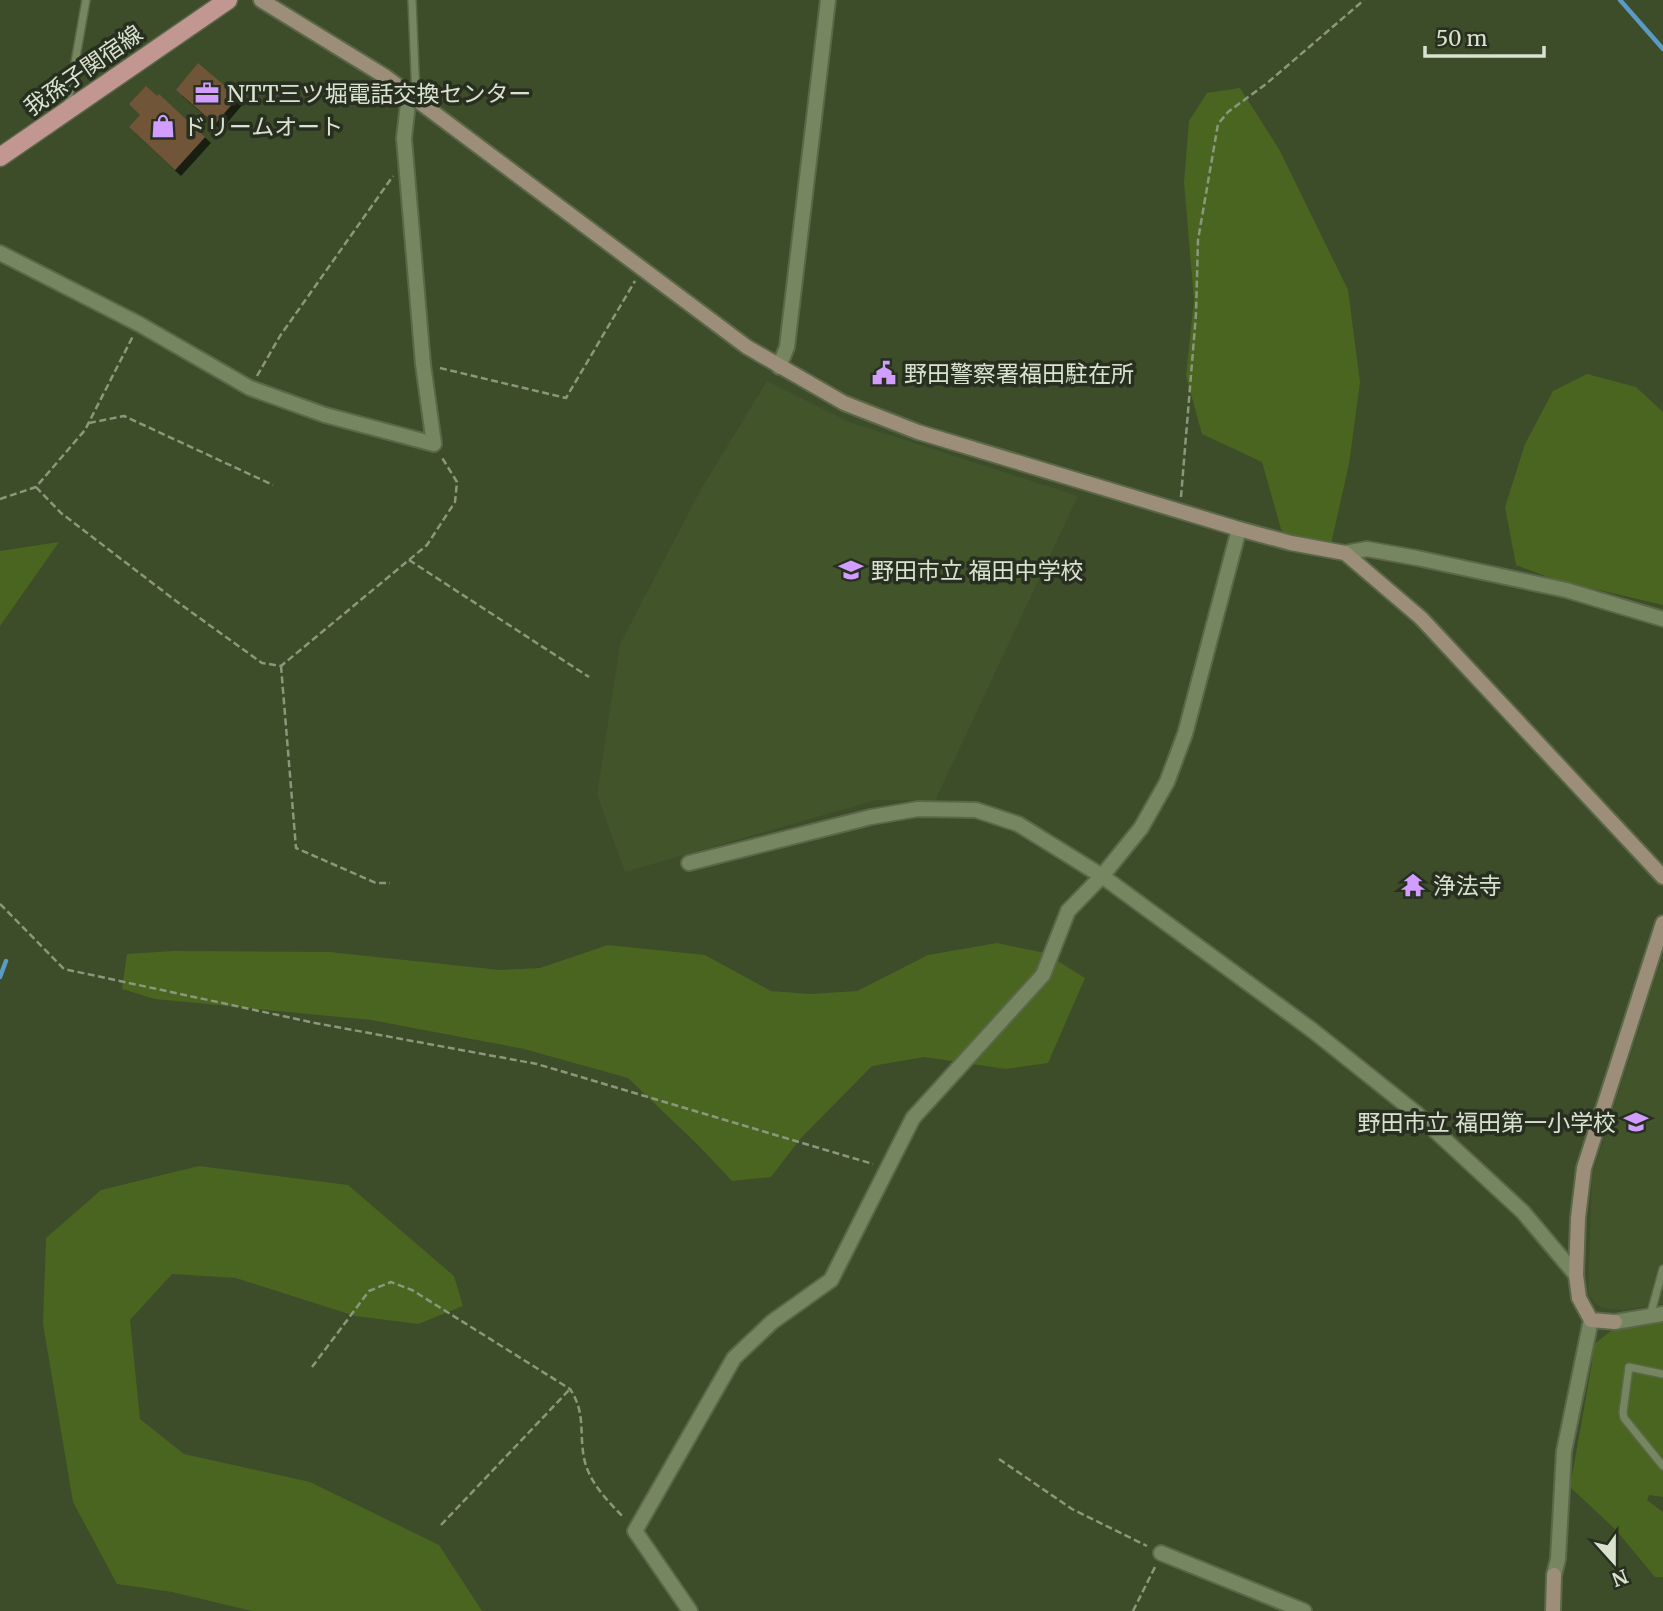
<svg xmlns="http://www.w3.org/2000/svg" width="1663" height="1611" viewBox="0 0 1663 1611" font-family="Merriweather,'Noto Sans JP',serif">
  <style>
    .built { fill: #42542a }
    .green { fill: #4a6520 }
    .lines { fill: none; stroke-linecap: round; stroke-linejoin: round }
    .stream { stroke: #5a9ac5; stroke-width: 4.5 }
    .building { fill: #715537; filter: url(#shadow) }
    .lane-casing { stroke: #5a6748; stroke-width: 10 }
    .street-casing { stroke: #5a6748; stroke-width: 18 }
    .secondary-casing { stroke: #5a6748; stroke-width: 18 }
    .primary-casing { stroke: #5a6748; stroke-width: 21 }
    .path { stroke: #8b977c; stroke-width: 2.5; stroke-dasharray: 7 3.5; stroke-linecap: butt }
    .lane { stroke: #758661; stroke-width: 7 }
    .street { stroke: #758661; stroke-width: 14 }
    .secondary { stroke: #9c8e79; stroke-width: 14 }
    .primary { stroke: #c29791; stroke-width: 18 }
    .labels { text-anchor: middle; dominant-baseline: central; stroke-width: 7; stroke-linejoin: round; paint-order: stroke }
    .street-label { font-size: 23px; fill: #d9e2ce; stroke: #282f20 }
    .poi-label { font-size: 23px; fill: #d9e2ce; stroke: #282f20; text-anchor: start }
  </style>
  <defs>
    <filter id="shadow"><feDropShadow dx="6" dy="6" stdDeviation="0" flood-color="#0009"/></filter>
  </defs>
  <rect width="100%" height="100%" fill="#3d4c29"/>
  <g class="built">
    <polygon points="767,381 849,422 1078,496 935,801 876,800 625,872 597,795 620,644 701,489"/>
    <polygon points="1663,954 1663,1304 1622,1310 1605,1308 1598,1306 1588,1294 1592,1176"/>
  </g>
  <g class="green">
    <polygon points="1240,88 1279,149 1348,290 1360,382 1349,464 1331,544 1294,548 1281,529 1262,462 1202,434 1186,376 1194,300 1184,182 1189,121 1207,93"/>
    <polygon points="1587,374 1636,387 1663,412 1663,605 1556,580 1516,565 1505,507 1525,444 1553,391"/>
    <polygon points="59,542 0,626 0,551"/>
    <polygon points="997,943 1045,953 1085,978 1048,1063 1006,1069 924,1057 872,1066 800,1139 771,1177 732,1181 699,1146 628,1078 524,1049 371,1020 155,999 122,989 127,954 173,951 329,952 500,970 540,968 608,945 705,955 771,991 810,994 857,991 928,955"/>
    <polygon points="199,1166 348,1185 454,1276 463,1306 418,1324 355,1316 236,1278 172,1274 130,1320 140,1419 184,1454 310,1482 439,1545 482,1611 252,1611 172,1592 117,1584 73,1502 43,1324 46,1238 101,1190"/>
    <polygon points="1663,1320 1663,1497 1649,1495 1647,1500 1663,1512 1663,1577 1655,1577 1616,1530 1570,1487 1592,1363 1593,1345 1612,1330"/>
  </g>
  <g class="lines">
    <g class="stream">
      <polyline points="1620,0 1663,49"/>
      <polyline points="0,977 6,961"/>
    </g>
  </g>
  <g class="building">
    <polygon points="198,63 238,97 215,124 176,90"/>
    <polygon points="146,86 157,96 159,94 205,137 175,170 129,127 140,115 129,104"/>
  </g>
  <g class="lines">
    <g class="lane-casing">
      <g id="lane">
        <polyline points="412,0 416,97"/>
        <polyline points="67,108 86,0"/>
        <polyline points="1650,1316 1663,1269"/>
        <polyline points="1663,1374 1629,1367 1623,1412 1624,1418 1663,1466"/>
      </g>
    </g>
    <g class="street-casing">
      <g id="street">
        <polyline points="0,253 139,324 250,388 325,415 434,444 423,364 404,138 409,95"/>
        <polyline points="779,367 787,347 828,0"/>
        <polyline points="1345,553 1367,549 1417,558 1566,590 1663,619"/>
        <polyline points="689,863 871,817 918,809 976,810 1018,824 1102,876 1312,1030 1416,1113 1523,1212 1576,1275"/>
        <polyline points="1615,1322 1663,1314"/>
        <polyline points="1161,1553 1304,1611"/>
        <polyline points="1554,1575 1558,1559 1564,1451 1591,1320"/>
        <polyline points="690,1611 635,1531 734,1358 772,1322 831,1280 913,1118 1043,975 1068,911 1102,876 1141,828 1167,782 1185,734 1239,529"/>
      </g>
    </g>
    <g class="secondary-casing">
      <g id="secondary">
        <polyline points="261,0 386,77 747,347 844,403 918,432 1239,529 1291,543 1345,553 1421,618 1663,877"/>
        <polyline points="1615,1322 1591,1320 1579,1298 1576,1275 1578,1218 1584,1168 1663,923"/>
        <polyline points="1553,1611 1554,1575"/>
      </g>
    </g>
    <g class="primary-casing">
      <polyline id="primary" points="0,157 228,0"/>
    </g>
    <g class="path">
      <polyline points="440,368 566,398 635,281"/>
      <polyline points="257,376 280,336 393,176"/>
      <polyline points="89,423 124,416 273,485"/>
      <polyline points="36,487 61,513 176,601 262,663 281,666 427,545 455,502 457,482 441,456"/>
      <polyline points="1181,497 1196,314 1198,240 1218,124 1228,112 1266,84 1364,0"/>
      <polyline points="0,499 36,487 85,430 133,336"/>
      <polyline points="409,560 589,677"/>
      <polyline points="281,666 296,848 376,883 390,883"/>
      <polyline points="0,904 64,969 315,1023 537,1064 873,1164"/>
      <path d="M312 1367 369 1291 391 1282 412 1290 570 1389C586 1413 579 1432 584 1458 589 1483 608 1501 624 1518"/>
      <polyline points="999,1459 1072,1509 1147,1546"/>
      <polyline points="441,1525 570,1389"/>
      <polyline points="1133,1611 1155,1567"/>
    </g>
    <use href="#lane" class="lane"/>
    <use href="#street" class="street"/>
    <use href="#secondary" class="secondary"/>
    <use href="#primary" class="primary"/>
  </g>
  <defs>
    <g id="office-bare" transform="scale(1.89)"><path d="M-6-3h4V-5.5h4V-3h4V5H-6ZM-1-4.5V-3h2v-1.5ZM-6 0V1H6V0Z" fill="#d19dfe" stroke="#282f20" stroke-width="2.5" paint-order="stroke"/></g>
    <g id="shop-bare" transform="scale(1.89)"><path d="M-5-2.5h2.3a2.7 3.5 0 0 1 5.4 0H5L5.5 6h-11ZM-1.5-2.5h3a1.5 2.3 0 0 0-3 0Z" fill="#d19dfe" stroke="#282f20" stroke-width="2.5" paint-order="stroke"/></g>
    <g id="civic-bare" transform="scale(1.89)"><path d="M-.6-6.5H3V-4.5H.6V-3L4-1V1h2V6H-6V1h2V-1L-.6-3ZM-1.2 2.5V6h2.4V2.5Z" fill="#d19dfe" stroke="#282f20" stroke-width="2.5" paint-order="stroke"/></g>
    <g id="school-bare" transform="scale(1.89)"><path d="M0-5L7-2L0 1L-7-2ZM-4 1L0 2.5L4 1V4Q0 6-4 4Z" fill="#d19dfe" stroke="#282f20" stroke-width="2.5" paint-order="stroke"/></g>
    <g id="temple-bare" transform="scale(1.89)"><path d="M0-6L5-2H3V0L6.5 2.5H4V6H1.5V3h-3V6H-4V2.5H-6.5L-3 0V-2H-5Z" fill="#d19dfe" stroke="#282f20" stroke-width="2.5" paint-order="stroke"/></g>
  </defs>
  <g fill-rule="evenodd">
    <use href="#office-bare" x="207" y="93"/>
    <use href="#shop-bare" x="163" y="126"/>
    <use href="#civic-bare" x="884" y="373"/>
    <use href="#school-bare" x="851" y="570"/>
    <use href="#temple-bare" x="1413" y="885"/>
    <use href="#school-bare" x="1636" y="1122"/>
  </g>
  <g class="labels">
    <g class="street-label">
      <text transform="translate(83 70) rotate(-35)">我孫子関宿線</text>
    </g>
    <g class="poi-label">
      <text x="227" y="93">NTT三ツ堀電話交換センター</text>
      <text x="183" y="126">ドリームオート</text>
      <text x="904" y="373">野田警察署福田駐在所</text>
      <text x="871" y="570">野田市立 福田中学校</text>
      <text x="1433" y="885">浄法寺</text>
      <text x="1616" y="1122" text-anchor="end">野田市立 福田第一小学校</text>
    </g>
  </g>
  <g transform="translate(1614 1562) rotate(159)" stroke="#282f20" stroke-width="5" paint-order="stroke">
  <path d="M0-5L12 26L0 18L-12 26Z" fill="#d9e2ce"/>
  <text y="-10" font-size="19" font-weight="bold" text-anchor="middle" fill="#d9e2ce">N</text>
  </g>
  <path d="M1425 46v10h119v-10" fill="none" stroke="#d9e2ce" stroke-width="3.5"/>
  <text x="1436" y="46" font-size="21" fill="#d9e2ce" stroke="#282f20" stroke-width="5" paint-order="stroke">50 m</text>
</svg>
